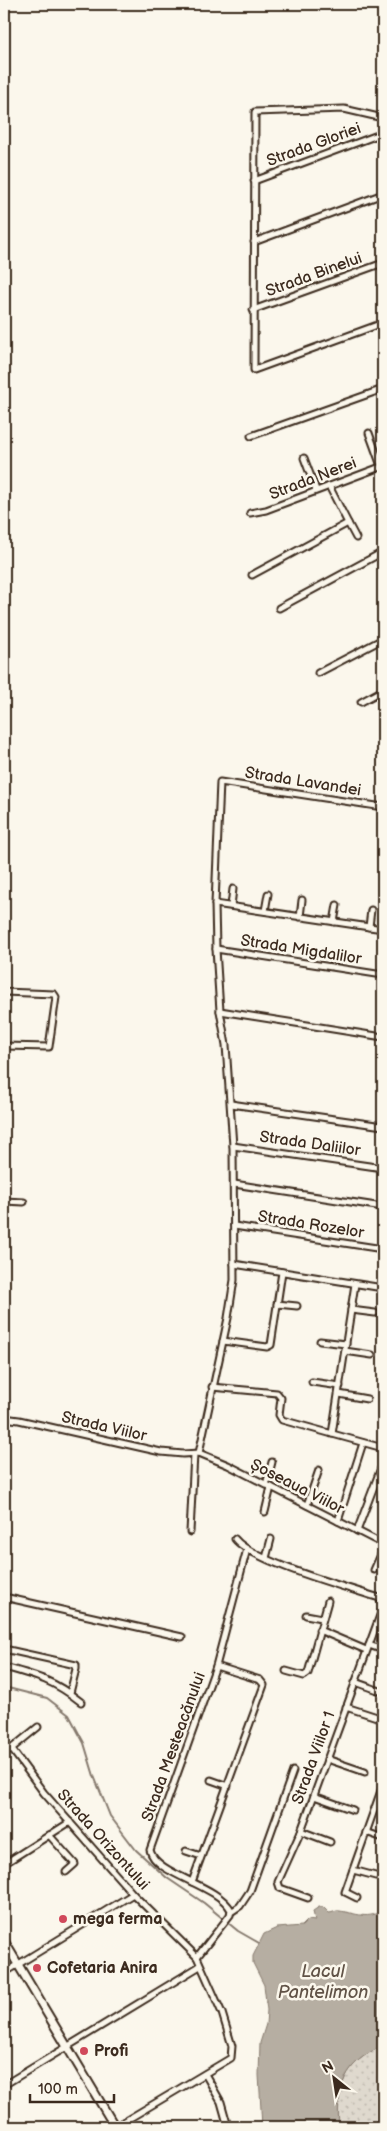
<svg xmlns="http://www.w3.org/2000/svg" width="387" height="2131" viewBox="0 0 387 2131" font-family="'Balsamiq Sans',sans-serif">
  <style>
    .grass { fill: url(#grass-dots); stroke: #8d8276 }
    .garden { fill: #dfd9ce; stroke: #8d8276 }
    .water { fill: #b6aea2; stroke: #85796d }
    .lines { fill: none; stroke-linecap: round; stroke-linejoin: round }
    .stream { stroke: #85796d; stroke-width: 2 }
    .street-casing { stroke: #3b2a1e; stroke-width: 9 }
    .secondary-casing { stroke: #3b2a1e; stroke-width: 11 }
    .street { stroke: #fbf7ec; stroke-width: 5 }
    .secondary { stroke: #fbf7ec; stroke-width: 7 }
    .poi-dot { fill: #d1495b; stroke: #fbf7ec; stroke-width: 2 }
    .labels { text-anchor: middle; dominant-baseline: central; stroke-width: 5; stroke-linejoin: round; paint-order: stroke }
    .street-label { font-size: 16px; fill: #3b2a1e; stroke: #fbf7ec }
    .poi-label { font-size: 16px; font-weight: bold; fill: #3b2a1e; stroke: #fbf7ec; text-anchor: start }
    .water-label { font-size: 18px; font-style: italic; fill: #605246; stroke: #fbf7ec }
  </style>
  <defs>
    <pattern id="grass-dots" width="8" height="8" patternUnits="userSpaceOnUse" patternTransform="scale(1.25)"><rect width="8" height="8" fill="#dfd9ce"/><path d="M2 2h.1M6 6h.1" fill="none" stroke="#c0bab0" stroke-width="1.8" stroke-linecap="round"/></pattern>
  </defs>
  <rect width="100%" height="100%" fill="#fbf7ec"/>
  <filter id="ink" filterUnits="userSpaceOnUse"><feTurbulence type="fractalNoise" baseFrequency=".02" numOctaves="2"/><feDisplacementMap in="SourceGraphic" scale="10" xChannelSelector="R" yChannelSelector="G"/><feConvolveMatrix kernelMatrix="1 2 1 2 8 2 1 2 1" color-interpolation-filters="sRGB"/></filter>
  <g filter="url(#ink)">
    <path class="grass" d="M383 2046V2127H339C336 2087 344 2062 383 2046Z"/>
    <polygon class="garden" points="4,1258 7,1258 5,1312 4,1312"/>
    <path class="water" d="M319 1907H323L329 1913C333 1913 336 1910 340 1911 355 1913 370 1921 383 1909V2046C344 2062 336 2087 339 2127H262L259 2075 260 2043 266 2024 267 2010 264 1985 253 1963V1956L264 1934 277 1928 302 1926 308 1920 315 1921 313 1911Z"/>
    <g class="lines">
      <polyline class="stream" points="4,1687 47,1698 69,1715 84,1743 94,1776 110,1816 136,1850 167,1878 204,1903 238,1931 259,1943"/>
      <g class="street-casing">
        <g id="street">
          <polyline points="383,118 344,109 255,112 254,370 383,323"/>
          <polyline points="254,181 383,133"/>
          <polyline points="254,242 383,194"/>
          <polyline points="253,310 383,263"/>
          <polyline points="369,433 381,466"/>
          <polyline points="251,436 383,389"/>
          <polyline points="304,458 316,490"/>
          <polyline points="250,513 266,510 383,466"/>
          <polyline points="348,523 356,538"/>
          <polyline points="252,575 348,523 329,486"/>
          <polyline points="279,608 383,552"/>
          <polyline points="318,673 383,639"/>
          <polyline points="361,702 383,690"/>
          <polyline points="215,904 383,929"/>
          <polyline points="231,906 233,889"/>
          <polyline points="265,911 268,894"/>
          <polyline points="300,917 302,900"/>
          <polyline points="334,922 337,905"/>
          <polyline points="369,927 371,910"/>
          <polyline points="216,949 383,975"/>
          <polyline points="4,992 54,994 56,997 49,1047 4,1046"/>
          <polyline points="220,1011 383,1037"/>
          <polyline points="231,1104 383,1126"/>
          <polyline points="233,1146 383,1168"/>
          <polyline points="234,1184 383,1207"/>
          <polyline points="4,1201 24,1202"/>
          <polyline points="234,1226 383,1249"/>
          <polyline points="234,1264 383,1288"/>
          <polyline points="277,1304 297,1306"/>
          <polyline points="351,1310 375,1313"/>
          <polyline points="223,1341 267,1347 271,1345 282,1272"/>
          <polyline points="320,1341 346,1344"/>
          <polyline points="345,1351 372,1355"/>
          <polyline points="312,1382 340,1386"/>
          <polyline points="212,1387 277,1393 281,1398 279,1415 282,1420 383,1448"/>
          <polyline points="339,1394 367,1399"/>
          <polyline points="4,1418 19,1420 161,1452 183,1454 199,1453"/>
          <polyline points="332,1434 355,1284"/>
          <polyline points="199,1453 228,1318 234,1280 233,1146 226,1045 220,1011 216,949 215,904 220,782 383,807"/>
          <polyline points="199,1453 228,1465 383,1544"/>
          <polyline points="266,1485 272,1462"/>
          <polyline points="307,1505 319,1470"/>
          <polyline points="265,1512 271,1487"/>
          <polyline points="338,1521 363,1443"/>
          <polyline points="357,1531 381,1468"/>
          <polyline points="190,1532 194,1454"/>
          <path d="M235 1539C253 1562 352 1589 383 1599"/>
          <polyline points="266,1558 271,1539"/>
          <polyline points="374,1570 383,1550"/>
          <polyline points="4,1597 182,1637"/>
          <polyline points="306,1615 322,1618"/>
          <polyline points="319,1630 366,1650"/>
          <polyline points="369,1645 383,1650"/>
          <polyline points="4,1649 76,1665 76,1669 70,1693"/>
          <path d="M4 1667C37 1676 53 1680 81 1702"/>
          <polyline points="286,1671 304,1676 308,1673 328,1601"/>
          <polyline points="355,1682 383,1692"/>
          <polyline points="346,1707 383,1719"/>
          <polyline points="4,1748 13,1751 44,1793 133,1894 197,1957 222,2013 232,2046 231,2058 115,2127"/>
          <polyline points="11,1749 38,1727"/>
          <polyline points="327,1759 365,1772"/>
          <polyline points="211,1780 228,1786"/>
          <polyline points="314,1796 353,1810"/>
          <polyline points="301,1831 330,1842"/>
          <polyline points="366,1832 383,1838"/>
          <polyline points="49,1835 75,1864 66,1872"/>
          <polyline points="186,1851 201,1856"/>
          <polyline points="4,1864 70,1822"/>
          <polyline points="353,1870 383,1878"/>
          <polyline points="192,1882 264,1685 260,1680 216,1666"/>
          <polyline points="308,1898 280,1888 278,1882 301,1831 383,1607"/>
          <polyline points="357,1898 345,1892 383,1785"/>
          <polyline points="231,1912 240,1906 250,1891 293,1771"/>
          <path d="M197 1957 230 1915 231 1910C217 1884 155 1875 150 1850L216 1666 247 1549"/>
          <polyline points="4,1973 133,1894"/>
          <polyline points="205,2074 221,2102 228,2127"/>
          <polyline points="4,2085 200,1966"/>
        </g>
      </g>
      <g class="secondary-casing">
        <polyline id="secondary" points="4,1941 115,2127"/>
      </g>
      <use href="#street" class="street"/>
      <use href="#secondary" class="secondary"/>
    </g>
  </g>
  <g class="poi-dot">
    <circle cx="63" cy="1919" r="5"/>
    <circle cx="37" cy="1968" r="5"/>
    <circle cx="84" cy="2051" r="5"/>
  </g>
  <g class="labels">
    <g class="street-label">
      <text transform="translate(314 145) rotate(-20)">Strada Gloriei</text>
      <text transform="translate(314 275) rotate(-20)">Strada Binelui</text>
      <text transform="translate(313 479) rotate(-21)">Strada Nerei</text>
      <text transform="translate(303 782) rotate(9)">Strada Lavandei</text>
      <text transform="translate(301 950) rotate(9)">Strada Migdalilor</text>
      <text transform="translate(310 1144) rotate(8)">Strada Daliilor</text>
      <text transform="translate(311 1225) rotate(9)">Strada Rozelor</text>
      <text transform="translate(104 1427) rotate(13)">Strada Viilor</text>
      <text transform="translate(297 1487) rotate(27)">Șoseaua Viilor</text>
      <text transform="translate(174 1747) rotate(-70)">Strada Mesteacănului</text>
      <text transform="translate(314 1758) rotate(-70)">Strada Viilor 1</text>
      <text transform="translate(103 1840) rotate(48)">Strada Orizontului</text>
    </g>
    <g class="poi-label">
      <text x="73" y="1919">mega ferma</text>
      <text x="47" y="1968">Cofetaria Anira</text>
      <text x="94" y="2051">Profi</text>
    </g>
    <g class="water-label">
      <text x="323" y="1971">Lacul<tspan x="323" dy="21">Pantelimon</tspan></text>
    </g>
  </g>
  <rect width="387" height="2131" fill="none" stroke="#fbf7ec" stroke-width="20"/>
  <rect x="10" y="10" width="367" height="2111" fill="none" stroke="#3b2a1e" stroke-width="2" filter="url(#ink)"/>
  <g transform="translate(334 2078) rotate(330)" stroke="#fbf7ec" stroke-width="4" paint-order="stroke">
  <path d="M0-4L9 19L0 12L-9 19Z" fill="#3b2a1e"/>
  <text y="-8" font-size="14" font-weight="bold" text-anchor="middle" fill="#3b2a1e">N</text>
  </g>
  <path d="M30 2094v8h84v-8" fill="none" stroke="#3b2a1e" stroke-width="2.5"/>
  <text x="38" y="2094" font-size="15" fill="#3b2a1e" stroke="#fbf7ec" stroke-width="4" paint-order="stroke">100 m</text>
</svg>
